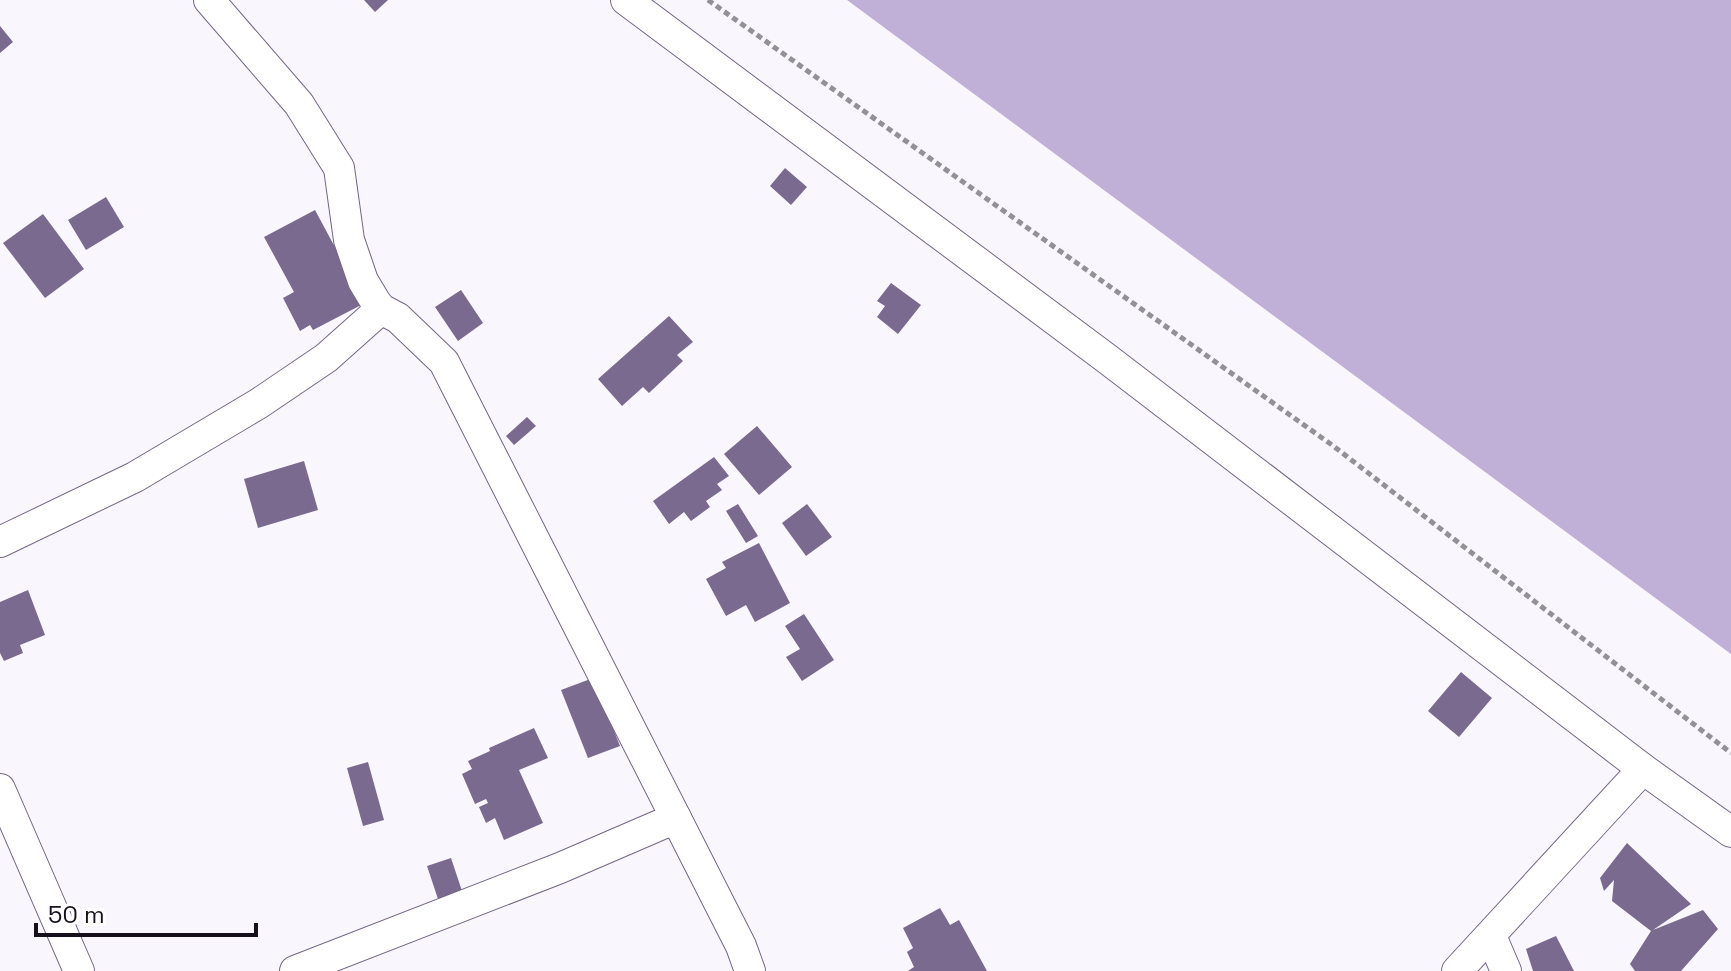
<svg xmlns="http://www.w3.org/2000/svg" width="1731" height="971" viewBox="0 0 1731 971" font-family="'Space Grotesk',sans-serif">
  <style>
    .forest { fill: #c0afd7 }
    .building { fill: #7a6a8f }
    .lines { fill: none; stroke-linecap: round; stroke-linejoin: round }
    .street-casing { stroke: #746786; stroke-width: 32 }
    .path { stroke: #949099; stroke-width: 5; stroke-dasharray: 6 4; stroke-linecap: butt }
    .street { stroke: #fff; stroke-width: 30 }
  </style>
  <rect width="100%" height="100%" fill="#f9f6fd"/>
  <polygon class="forest" points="847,0 1731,0 1731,654"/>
  <g class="building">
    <polygon points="364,0 388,0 375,12"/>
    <polygon points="0,26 13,42 0,53"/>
    <polygon points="785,168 807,187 791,205 770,186"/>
    <polygon points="106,197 124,227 86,250 68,220"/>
    <polygon points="315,210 365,303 313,330 310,325 300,331 283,298 294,292 264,237"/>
    <polygon points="43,214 84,269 45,298 3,243"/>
    <polygon points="891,283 921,305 898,334 877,317 885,306 877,301"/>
    <polygon points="461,290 483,323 458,341 435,307"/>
    <polygon points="669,316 693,342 677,355 683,361 649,393 643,387 622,406 598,379"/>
    <polygon points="527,417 536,426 514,445 506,436"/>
    <polygon points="757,426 792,467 759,495 724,454"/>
    <polygon points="714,457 729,476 717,484 722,490 706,501 710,507 691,521 684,512 669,524 653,501"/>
    <polygon points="304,461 318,510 258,528 244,479"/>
    <polygon points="738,504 758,536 746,543 726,511"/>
    <polygon points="807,504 832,537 806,556 782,523"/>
    <polygon points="759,543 790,603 755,622 746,605 726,616 706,579 726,568 722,562"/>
    <polygon points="28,590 45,635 20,645 23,653 4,661 0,653 0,602"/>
    <polygon points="804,614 834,660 802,681 786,657 800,649 785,626"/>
    <polygon points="1461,672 1492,698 1459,737 1428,711"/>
    <polygon points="593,678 620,746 588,758 561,690"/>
    <polygon points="534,728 548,758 519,770 543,823 504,840 495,818 486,823 479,807 488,803 486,799 475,804 462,774 472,769 468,761 490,751 489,748"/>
    <polygon points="368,762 384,820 363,826 347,768"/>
    <polygon points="1627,843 1691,904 1653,930 1703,910 1718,929 1681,971 1635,971 1630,964 1651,931 1612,901 1614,880 1604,891 1600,878"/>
    <polygon points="451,858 466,903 442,911 427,866"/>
    <polygon points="940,908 950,925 959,920 987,971 908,971 914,967 907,952 913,948 903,928"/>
    <polygon points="1556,936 1574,971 1533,971 1526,949"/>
  </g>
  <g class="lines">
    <g class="street-casing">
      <g id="street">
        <polyline points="209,0 299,104 339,168 349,240 363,281 375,301 381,309 398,318 444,362 741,946 750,971"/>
        <polyline points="626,0 1106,358 1643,769 1731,832"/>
        <polyline points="0,542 135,477 258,404 326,358 381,309"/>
        <polyline points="0,789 79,971"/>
        <polyline points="1491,936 1506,971"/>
        <polyline points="295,971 560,868 676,818"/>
        <polyline points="1457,971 1643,769"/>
      </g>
    </g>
    <polyline class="path" points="708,0 1332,445 1731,753"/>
    <use href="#street" class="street"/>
  </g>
  <path d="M36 923v12h220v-12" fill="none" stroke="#15101c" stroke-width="4"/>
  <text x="48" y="923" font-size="24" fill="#15101c" stroke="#ffffff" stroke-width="6" paint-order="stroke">50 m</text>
</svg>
